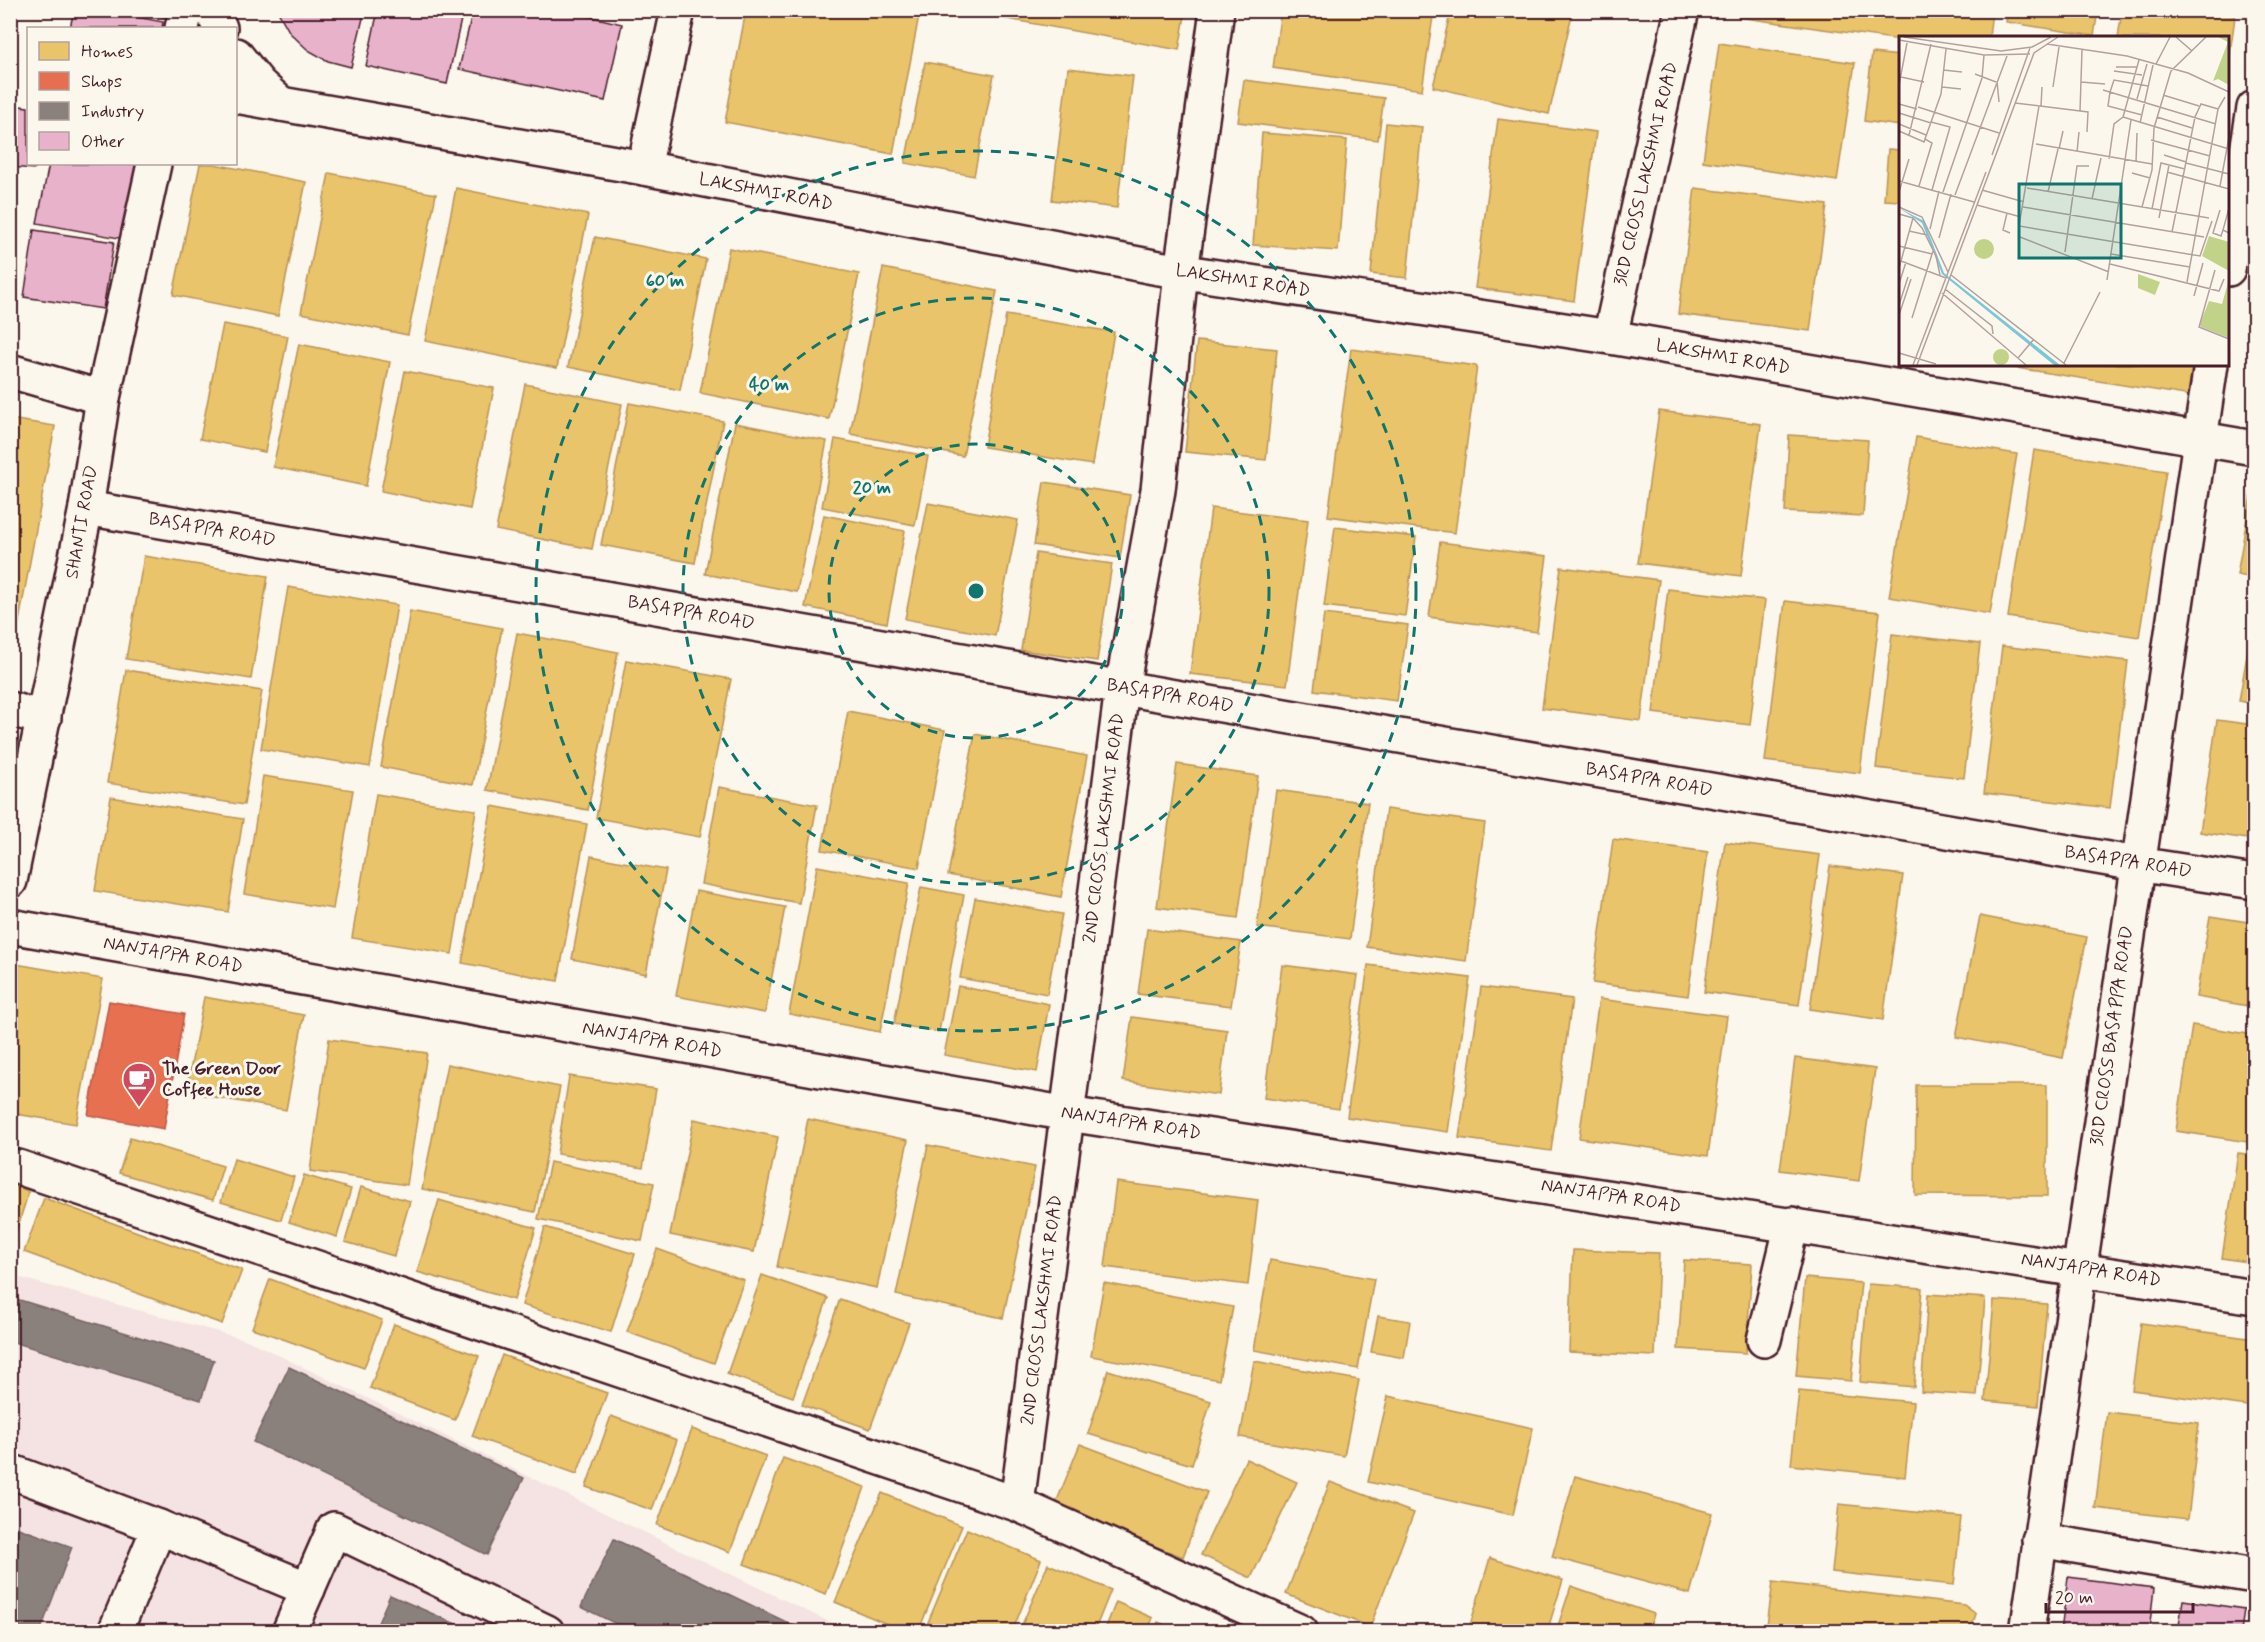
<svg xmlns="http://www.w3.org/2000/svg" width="2265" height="1642" viewBox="0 0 2265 1642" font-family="Mynerve,sans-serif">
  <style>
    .built { fill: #f5e2e2 }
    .homes { fill: #e9c46a; stroke: #b99257; stroke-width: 1.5 }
    .shops { fill: #e76f51; stroke: #b85746; stroke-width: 1.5 }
    .industry { fill: #8a817c; stroke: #776464; stroke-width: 1.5 }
    .building { fill: #e8b2cb; stroke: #4a1f2b; stroke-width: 1.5 }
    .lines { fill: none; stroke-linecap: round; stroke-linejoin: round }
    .minor-casing { stroke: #4a1f2b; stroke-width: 38 }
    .minor { stroke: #fbf7ec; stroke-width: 33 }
    .ring { fill: none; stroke: #0f766e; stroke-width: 3; stroke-dasharray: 10 8 }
    .labels { text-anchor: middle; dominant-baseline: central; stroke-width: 6; stroke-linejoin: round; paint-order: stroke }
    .street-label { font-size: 18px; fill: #4a1f2b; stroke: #fbf7ec }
    .poi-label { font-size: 18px; font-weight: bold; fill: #4a1f2b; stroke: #fbf7ec; text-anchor: start }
    .inset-road { fill: none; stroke: #b4a19f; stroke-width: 1.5 }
    .view { fill: #0f766e; fill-opacity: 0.15; stroke: #0f766e; stroke-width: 3 }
    .inset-edge { fill: none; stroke: #4a1f2b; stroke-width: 3 }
    .centre { fill: #0f766e; stroke: #fbf7ec; stroke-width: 3 }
    .ring-label { font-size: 18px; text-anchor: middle; font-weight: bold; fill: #0f766e; stroke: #fbf7ec; stroke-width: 6; stroke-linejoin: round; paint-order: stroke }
  </style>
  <rect width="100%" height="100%" fill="#fbf7ec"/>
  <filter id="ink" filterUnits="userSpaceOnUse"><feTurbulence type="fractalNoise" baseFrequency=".0167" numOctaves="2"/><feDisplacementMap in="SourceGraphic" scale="12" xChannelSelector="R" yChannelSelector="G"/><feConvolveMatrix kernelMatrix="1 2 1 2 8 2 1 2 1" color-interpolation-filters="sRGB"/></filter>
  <g filter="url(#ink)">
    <polygon class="built" points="10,1275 247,1340 848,1631 11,1631"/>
    <g class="homes">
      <polygon points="746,10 920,10 893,154 725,122"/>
      <polygon points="981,10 1186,10 1179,50 980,14"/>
      <polygon points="1281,10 1434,10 1422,90 1273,68"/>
      <polygon points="1451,10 1573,10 1549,114 1433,87"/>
      <polygon points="1739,10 1992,10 1989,38 1900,38 1900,40 1738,17"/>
      <polygon points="2008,10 2098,10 2094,36 2006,22"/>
      <polygon points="2122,10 2236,10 2228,67 2228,38 2118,38"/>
      <polygon points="1719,43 1855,63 1837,181 1703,161"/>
      <polygon points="1872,53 1900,56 1900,126 1864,121"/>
      <polygon points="925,62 994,75 974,176 905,163"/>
      <polygon points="1068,68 1133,76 1117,208 1052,200"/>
      <polygon points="1244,80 1384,98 1378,140 1238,122"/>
      <polygon points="1498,119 1596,132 1574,301 1475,288"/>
      <polygon points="1386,123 1422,127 1407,278 1371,274"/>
      <polygon points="1262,133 1347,140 1338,251 1253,245"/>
      <polygon points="1888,149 1900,150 1900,201 1884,200"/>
      <polygon points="200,164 214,164 306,182 278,316 173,295"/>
      <polygon points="329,173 436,194 408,335 301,313"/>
      <polygon points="456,188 588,215 557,368 425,341"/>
      <polygon points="1695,188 1827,205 1810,331 1678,314"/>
      <polygon points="595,237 706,259 680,390 568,367"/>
      <polygon points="729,248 859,274 829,419 700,393"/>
      <polygon points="883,268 997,291 963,456 850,434"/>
      <polygon points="1006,315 1114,332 1092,465 984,447"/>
      <polygon points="223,324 288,336 265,452 200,439"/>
      <polygon points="1197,341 1277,349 1266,460 1185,452"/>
      <polygon points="299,344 390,362 366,486 273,467"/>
      <polygon points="1351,349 1477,366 1455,533 1328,516"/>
      <polygon points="1992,364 2195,364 2191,396"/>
      <polygon points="405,371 494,388 470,509 381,491"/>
      <polygon points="525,384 622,404 592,549 496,530"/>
      <polygon points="629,403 723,421 695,563 601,545"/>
      <polygon points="1659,411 1761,424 1741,576 1638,563"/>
      <polygon points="10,419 55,426 11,665 10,665"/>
      <polygon points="735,423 827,441 797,592 705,574"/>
      <polygon points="1789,435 1868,440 1863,516 1785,512"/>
      <polygon points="1916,437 2017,454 1990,614 1889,597"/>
      <polygon points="835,439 928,456 915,525 822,507"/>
      <polygon points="2034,450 2166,471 2139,637 2008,617"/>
      <polygon points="2254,478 2254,578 2237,575"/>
      <polygon points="1044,482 1130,495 1120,558 1034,545"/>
      <polygon points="928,503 1018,520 995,636 905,619"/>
      <polygon points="1211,508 1308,520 1287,685 1190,674"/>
      <polygon points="824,515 905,531 887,623 805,607"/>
      <polygon points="1335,527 1416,537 1405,616 1324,606"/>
      <polygon points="1440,542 1547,556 1537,632 1429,617"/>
      <polygon points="1036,553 1112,564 1097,661 1021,650"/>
      <polygon points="144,556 268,576 251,679 126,659"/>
      <polygon points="1561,567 1659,580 1641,721 1542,708"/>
      <polygon points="288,587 397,605 370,767 261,749"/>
      <polygon points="1668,589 1765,600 1750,725 1653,713"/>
      <polygon points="1785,601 1880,612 1860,773 1765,761"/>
      <polygon points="410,611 502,628 473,785 381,767"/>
      <polygon points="1324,614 1408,625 1397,701 1314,690"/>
      <polygon points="2254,615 2254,704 2239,701"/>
      <polygon points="517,633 618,652 588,810 487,790"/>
      <polygon points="1892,634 1980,644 1964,778 1876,768"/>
      <polygon points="2002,646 2128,661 2110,808 1984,793"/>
      <polygon points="626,660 731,679 700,837 596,818"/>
      <polygon points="126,670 262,691 244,805 107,783"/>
      <polygon points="848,711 945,730 919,868 822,850"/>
      <polygon points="2217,720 2254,725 2254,840 2200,832"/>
      <polygon points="975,734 1087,756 1061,897 948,875"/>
      <polygon points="1177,764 1258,776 1238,918 1157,907"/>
      <polygon points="263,776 353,790 333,909 244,894"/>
      <polygon points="719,787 817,805 799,903 701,884"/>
      <polygon points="1276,790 1368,803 1350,939 1257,927"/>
      <polygon points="376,794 476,810 452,954 352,938"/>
      <polygon points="111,797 243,819 228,912 95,891"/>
      <polygon points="492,806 587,824 558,981 462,963"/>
      <polygon points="1386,809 1485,823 1466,961 1367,947"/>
      <polygon points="1613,839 1708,852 1688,996 1593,983"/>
      <polygon points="1725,842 1820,855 1799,1005 1704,992"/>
      <polygon points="591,856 666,870 646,974 572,959"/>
      <polygon points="817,866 909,883 880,1032 789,1014"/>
      <polygon points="1830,866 1903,875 1883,1020 1810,1009"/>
      <polygon points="921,887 964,895 939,1032 894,1024"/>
      <polygon points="696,891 785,907 765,1013 676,996"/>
      <polygon points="975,898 1062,914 1047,994 960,978"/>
      <polygon points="1980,916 2087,937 2063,1058 1956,1037"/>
      <polygon points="2210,916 2254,923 2254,1007 2196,997"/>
      <polygon points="1147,929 1241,942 1231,1006 1138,994"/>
      <polygon points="10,963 103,979 76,1124 10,1113"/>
      <polygon points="1282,965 1358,975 1339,1109 1264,1098"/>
      <polygon points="1368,965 1470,978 1448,1132 1347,1117"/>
      <polygon points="958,986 1049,1004 1037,1072 944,1055"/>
      <polygon points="1481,987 1572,999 1551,1151 1459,1138"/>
      <polygon points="204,997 304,1015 286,1110 186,1092"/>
      <polygon points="1599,999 1727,1016 1708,1156 1579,1138"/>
      <polygon points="1132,1017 1227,1030 1219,1095 1123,1081"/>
      <polygon points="2192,1025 2254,1035 2254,1143 2176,1131"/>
      <polygon points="329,1039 427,1053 407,1185 310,1171"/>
      <polygon points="1795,1058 1875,1069 1859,1181 1780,1170"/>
      <polygon points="447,1064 560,1087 535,1212 422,1189"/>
      <polygon points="569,1076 656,1089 643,1168 557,1154"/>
      <polygon points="1916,1085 2047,1085 2047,1196 1915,1195"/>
      <polygon points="694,1119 778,1137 754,1252 670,1235"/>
      <polygon points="808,1119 908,1140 877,1288 777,1267"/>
      <polygon points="130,1138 223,1166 213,1200 119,1173"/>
      <polygon points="928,1145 1035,1167 1003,1318 896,1295"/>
      <polygon points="2238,1153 2254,1155 2254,1263 2222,1258"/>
      <polygon points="234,1159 294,1177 281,1220 221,1202"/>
      <polygon points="550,1162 654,1183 642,1241 538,1219"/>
      <polygon points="304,1175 351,1189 337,1237 289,1222"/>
      <polygon points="1116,1182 1258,1200 1248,1285 1105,1267"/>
      <polygon points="10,1185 29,1191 14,1238 10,1237"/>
      <polygon points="361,1187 410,1201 394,1256 345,1242"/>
      <polygon points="44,1198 242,1270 222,1324 24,1252"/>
      <polygon points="439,1200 536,1228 514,1300 417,1272"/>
      <polygon points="545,1227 635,1254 611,1332 522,1305"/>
      <polygon points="657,1249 744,1280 714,1363 627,1332"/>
      <polygon points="1573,1250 1659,1253 1655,1356 1569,1352"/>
      <polygon points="1270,1260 1374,1279 1358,1369 1254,1350"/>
      <polygon points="1684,1260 1752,1264 1746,1353 1678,1349"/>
      <polygon points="762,1275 828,1298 793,1397 727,1374"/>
      <polygon points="1805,1278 1861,1283 1851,1381 1796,1376"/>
      <polygon points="270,1279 382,1320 364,1368 252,1328"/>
      <polygon points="1104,1283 1233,1307 1219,1380 1091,1356"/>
      <polygon points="1868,1284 1922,1288 1914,1387 1860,1382"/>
      <polygon points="1928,1294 1985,1298 1977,1396 1921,1392"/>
      <polygon points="840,1299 909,1323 870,1429 802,1405"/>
      <polygon points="1994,1300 2047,1304 2038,1406 1985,1401"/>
      <polygon points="1378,1316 1410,1321 1404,1358 1371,1352"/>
      <polygon points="2141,1323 2254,1339 2254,1407 2132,1390"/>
      <polygon points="394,1324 479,1356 455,1420 370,1388"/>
      <polygon points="502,1355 607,1393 577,1474 472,1436"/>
      <polygon points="1254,1361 1359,1380 1344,1456 1240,1437"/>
      <polygon points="1108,1370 1211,1401 1192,1465 1088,1434"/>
      <polygon points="1799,1391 1913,1402 1905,1477 1791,1465"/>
      <polygon points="1388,1396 1533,1428 1513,1515 1368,1482"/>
      <polygon points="2107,1412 2199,1423 2188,1519 2095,1508"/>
      <polygon points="611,1416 677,1440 652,1510 586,1487"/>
      <polygon points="692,1429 766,1456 730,1552 657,1525"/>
      <polygon points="1080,1444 1207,1492 1183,1557 1054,1508"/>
      <polygon points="783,1458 865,1487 826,1594 744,1564"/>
      <polygon points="1246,1459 1297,1482 1251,1578 1201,1555"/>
      <polygon points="1575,1476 1712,1513 1690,1594 1552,1557"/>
      <polygon points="1330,1482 1414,1513 1370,1627 1286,1594"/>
      <polygon points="882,1493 962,1526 918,1632 906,1632 835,1602"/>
      <polygon points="1839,1504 1961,1517 1954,1585 1832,1572"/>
      <polygon points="967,1529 1041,1560 1012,1632 924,1632"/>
      <polygon points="1490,1558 1563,1580 1547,1632 1468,1632"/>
      <polygon points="1048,1564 1111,1590 1094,1632 1019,1632"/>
      <polygon points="1773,1582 1964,1605 1976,1614 1970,1632 1766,1632"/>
      <polygon points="1571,1586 1654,1614 1648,1632 1556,1632"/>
      <polygon points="1116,1602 1153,1618 1147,1632 1104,1632"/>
      <polygon points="1158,1622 1181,1632 1154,1632"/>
    </g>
    <polygon class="shops" points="109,1001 184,1014 164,1129 88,1115"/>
    <g class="industry">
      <polygon points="10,1297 214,1360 201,1400 10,1341"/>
      <polygon points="289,1367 524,1478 487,1555 253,1442"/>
      <polygon points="10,1525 72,1547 40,1632 10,1632"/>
      <polygon points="614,1539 807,1632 633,1632 581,1607"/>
      <polygon points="390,1595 474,1632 374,1632"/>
    </g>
    <g class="building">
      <polygon points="74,10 100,10 163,22 162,28 70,28"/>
      <polygon points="131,10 172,10 171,18"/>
      <polygon points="277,10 365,10 351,67 328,61 308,50 290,33"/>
      <polygon points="378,10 463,10 447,84 366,66"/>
      <polygon points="473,10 563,10 622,24 605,101 459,69"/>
      <polygon points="10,105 28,107 28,164 35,164 35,169 10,167"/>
      <polygon points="49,164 138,164 124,239 37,223"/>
      <polygon points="34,230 114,242 103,309 24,297"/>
      <polygon points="2068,1577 2154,1588 2149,1632 2061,1632"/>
      <polygon points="2183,1600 2244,1609 2241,1632 2178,1632"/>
    </g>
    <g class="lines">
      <g class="minor-casing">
        <g id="minor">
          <polyline points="212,10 220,28"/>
          <polyline points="182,28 186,10"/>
          <polyline points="236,55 259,84 281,104"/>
          <polyline points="236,96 644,168 1159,268 1610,337 2254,448"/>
          <polyline points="644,168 678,10"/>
          <polyline points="2228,269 2254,108"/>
          <polyline points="1610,337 1682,10"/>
          <polyline points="10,371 103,398"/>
          <polyline points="86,508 2137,864 2254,882"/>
          <polyline points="10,709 44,718"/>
          <polyline points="10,881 86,508 103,398 154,164"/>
          <polyline points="10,926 1068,1114 2254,1297"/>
          <polyline points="18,1167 1017,1504 1301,1632"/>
          <polyline points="1764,1340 1792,1224"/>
          <polyline points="10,1471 159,1527 115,1632"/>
          <polyline points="1017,1504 1122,688 1158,490 1181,272 1217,10"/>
          <polyline points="159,1527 308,1589"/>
          <polyline points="2039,1540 2254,1576"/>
          <polyline points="289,1632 334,1529 547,1632"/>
          <polyline points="2027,1632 2211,364"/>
        </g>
      </g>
      <use href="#minor" class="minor"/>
    </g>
  </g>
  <g class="ring">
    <circle cx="976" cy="591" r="147"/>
    <circle cx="976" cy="591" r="293"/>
    <circle cx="976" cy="591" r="440"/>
  </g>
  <defs>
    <g id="cafe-pin" transform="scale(1.725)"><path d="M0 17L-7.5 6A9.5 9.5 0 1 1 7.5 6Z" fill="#d1495b" stroke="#fbf7ec"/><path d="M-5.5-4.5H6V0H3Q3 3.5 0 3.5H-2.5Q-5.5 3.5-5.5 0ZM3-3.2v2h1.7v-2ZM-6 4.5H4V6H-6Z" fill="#fff"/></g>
  </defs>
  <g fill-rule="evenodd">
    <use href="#cafe-pin" x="139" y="1079"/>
  </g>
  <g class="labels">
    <g class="street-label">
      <text transform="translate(1646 174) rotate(-77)">3RD CROSS LAKSHMI ROAD</text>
      <text transform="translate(766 192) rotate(11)">LAKSHMI ROAD</text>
      <text transform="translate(1243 281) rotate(9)">LAKSHMI ROAD</text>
      <text transform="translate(1723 357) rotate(10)">LAKSHMI ROAD</text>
      <text transform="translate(82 522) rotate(-80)">SHANTI ROAD</text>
      <text transform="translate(212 530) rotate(10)">BASAPPA ROAD</text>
      <text transform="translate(691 613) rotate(10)">BASAPPA ROAD</text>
      <text transform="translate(1170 696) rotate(10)">BASAPPA ROAD</text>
      <text transform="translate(1649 780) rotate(10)">BASAPPA ROAD</text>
      <text transform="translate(1104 828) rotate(-83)">2ND CROSS LAKSHMI ROAD</text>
      <text transform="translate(2128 862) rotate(9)">BASAPPA ROAD</text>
      <text transform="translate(173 955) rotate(10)">NANJAPPA ROAD</text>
      <text transform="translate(2112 1036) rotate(-82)">3RD CROSS BASAPPA ROAD</text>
      <text transform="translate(652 1040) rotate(10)">NANJAPPA ROAD</text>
      <text transform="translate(1131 1123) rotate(9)">NANJAPPA ROAD</text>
      <text transform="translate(1611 1196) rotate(9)">NANJAPPA ROAD</text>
      <text transform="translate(2091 1270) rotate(9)">NANJAPPA ROAD</text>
      <text transform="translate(1042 1310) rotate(-83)">2ND CROSS LAKSHMI ROAD</text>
    </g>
    <g class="poi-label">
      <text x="162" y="1069">The Green Door<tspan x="162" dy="21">Coffee House</tspan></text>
    </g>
  </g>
  <g transform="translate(1899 36)">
    <rect width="330" height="330" fill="#fbf7ec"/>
    <path d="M319 1H330V49L319 43 314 45 329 6ZM310 200 330 206V235L303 220ZM75 213a10 10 0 1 1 20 0a10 10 0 1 1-20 0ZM239 238 261 246 256 259 239 252ZM330 243V302L300 290 310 265 323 268ZM94 321a8 8 0 1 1 16 0a8 8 0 1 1-16 0Z" fill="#c0d389"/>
    <path d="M0 172 25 185 45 237 161 329H155L43 238 23 187Z" fill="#7ac8d7"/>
    <path class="inset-road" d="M5 1 102 15 133 11 152 1M277 1 293 15M0 4 85 19 131 18M148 8 228 20 289 37 330 56M257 28 271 1M217 31H238M44 34 63 36M215 35 243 39M76 38 97 46M2 41 25 46M98 45 100 66M182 46 206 48M0 49 8 7M43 51 62 53M154 51 160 11M204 54 317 88M264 59 300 70M238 63 248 28M116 67 189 76 188 96M0 68 18 73M140 70 120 190 301 220 313 185M142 70 143 51M19 71 100 97M181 75 183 14M0 77 32 87M243 79 209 70 211 56 215 44 249 50M224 81 330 113M258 81 293 92M32 86 51 91 33 154M241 87 254 29M0 88 27 99M0 95 25 106 26 103M10 99 32 8M252 104 311 120M137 108 253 128M160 113 164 95M178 116 180 96M93 119 131 12M265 119 287 126M210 123 215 88 224 81 240 24M237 126 238 97M287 127 330 138M268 136 330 153M233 137 251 142M0 145 75 166M20 150 33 107 26 103 42 58 47 13M321 150 330 101M128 152 310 182M83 154 125 166M0 156 10 123M44 156 83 42 85 19M149 156 159 113M56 159 108 20M193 163 202 122M78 169 122 181M0 171 23 181 49 236M124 171 305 201M243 171 253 134 255 92 272 35 307 1M330 172 324 194 330 197M253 173 262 127 286 133M321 174 314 197 322 200 324 194M108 177 104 194 111 197M0 178 14 182 23 192 37 220 41 239M260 182 270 129M31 193 40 155M10 195 28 199M273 196 296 81 302 68 319 73M121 201 210 236M40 202 52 158M0 210 33 218M166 216 178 130H190M212 218 291 231M2 225 47 242M211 228 320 255 325 243M0 232 14 182M316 234 300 291 330 303M52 239 167 329M208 244 232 84M288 246 319 73 326 61M0 248 7 226M46 253 93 290 94 298M43 257 127 329M295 260 304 227M0 269 9 241M0 279 12 243M13 282 34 215M0 317 37 328M119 322 135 303M165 327 201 256M14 329 87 136M18 329 135 17 159 1"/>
    <path class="view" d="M120 148H222V222H120Z"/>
    <rect width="330" height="330" class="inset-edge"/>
  </g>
  <circle cx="976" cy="591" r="9" class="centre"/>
  <g class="ring-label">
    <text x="665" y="286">60 m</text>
    <text x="769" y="390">40 m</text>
    <text x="872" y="493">20 m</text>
  </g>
  <rect width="2265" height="1642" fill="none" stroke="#fbf7ec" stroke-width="36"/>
  <rect x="18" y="18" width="2229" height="1606" fill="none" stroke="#4a1f2b" stroke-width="2" filter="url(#ink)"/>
  <rect x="27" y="27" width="210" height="138" fill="#fbf7ec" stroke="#b4a19f" stroke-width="1.5"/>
  <rect x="39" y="42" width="30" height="18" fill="#e9c46a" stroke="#b4a19f" stroke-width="1.5"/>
  <text x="81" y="57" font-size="18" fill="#4a1f2b">Homes</text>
  <rect x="39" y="72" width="30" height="18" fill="#e76f51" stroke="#b4a19f" stroke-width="1.5"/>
  <text x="81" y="87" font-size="18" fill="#4a1f2b">Shops</text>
  <rect x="39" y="102" width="30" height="18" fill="#8a817c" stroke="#b4a19f" stroke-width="1.5"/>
  <text x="81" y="117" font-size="18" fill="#4a1f2b">Industry</text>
  <rect x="39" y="132" width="30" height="18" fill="#e8b2cb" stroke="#b4a19f" stroke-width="1.5"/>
  <text x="81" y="147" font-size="18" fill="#4a1f2b">Other</text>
  <path d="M2046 1603v9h147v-9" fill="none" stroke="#4a1f2b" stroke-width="3"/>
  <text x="2055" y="1603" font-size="18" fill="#4a1f2b" stroke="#fbf7ec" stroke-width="4.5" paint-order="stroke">20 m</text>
</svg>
